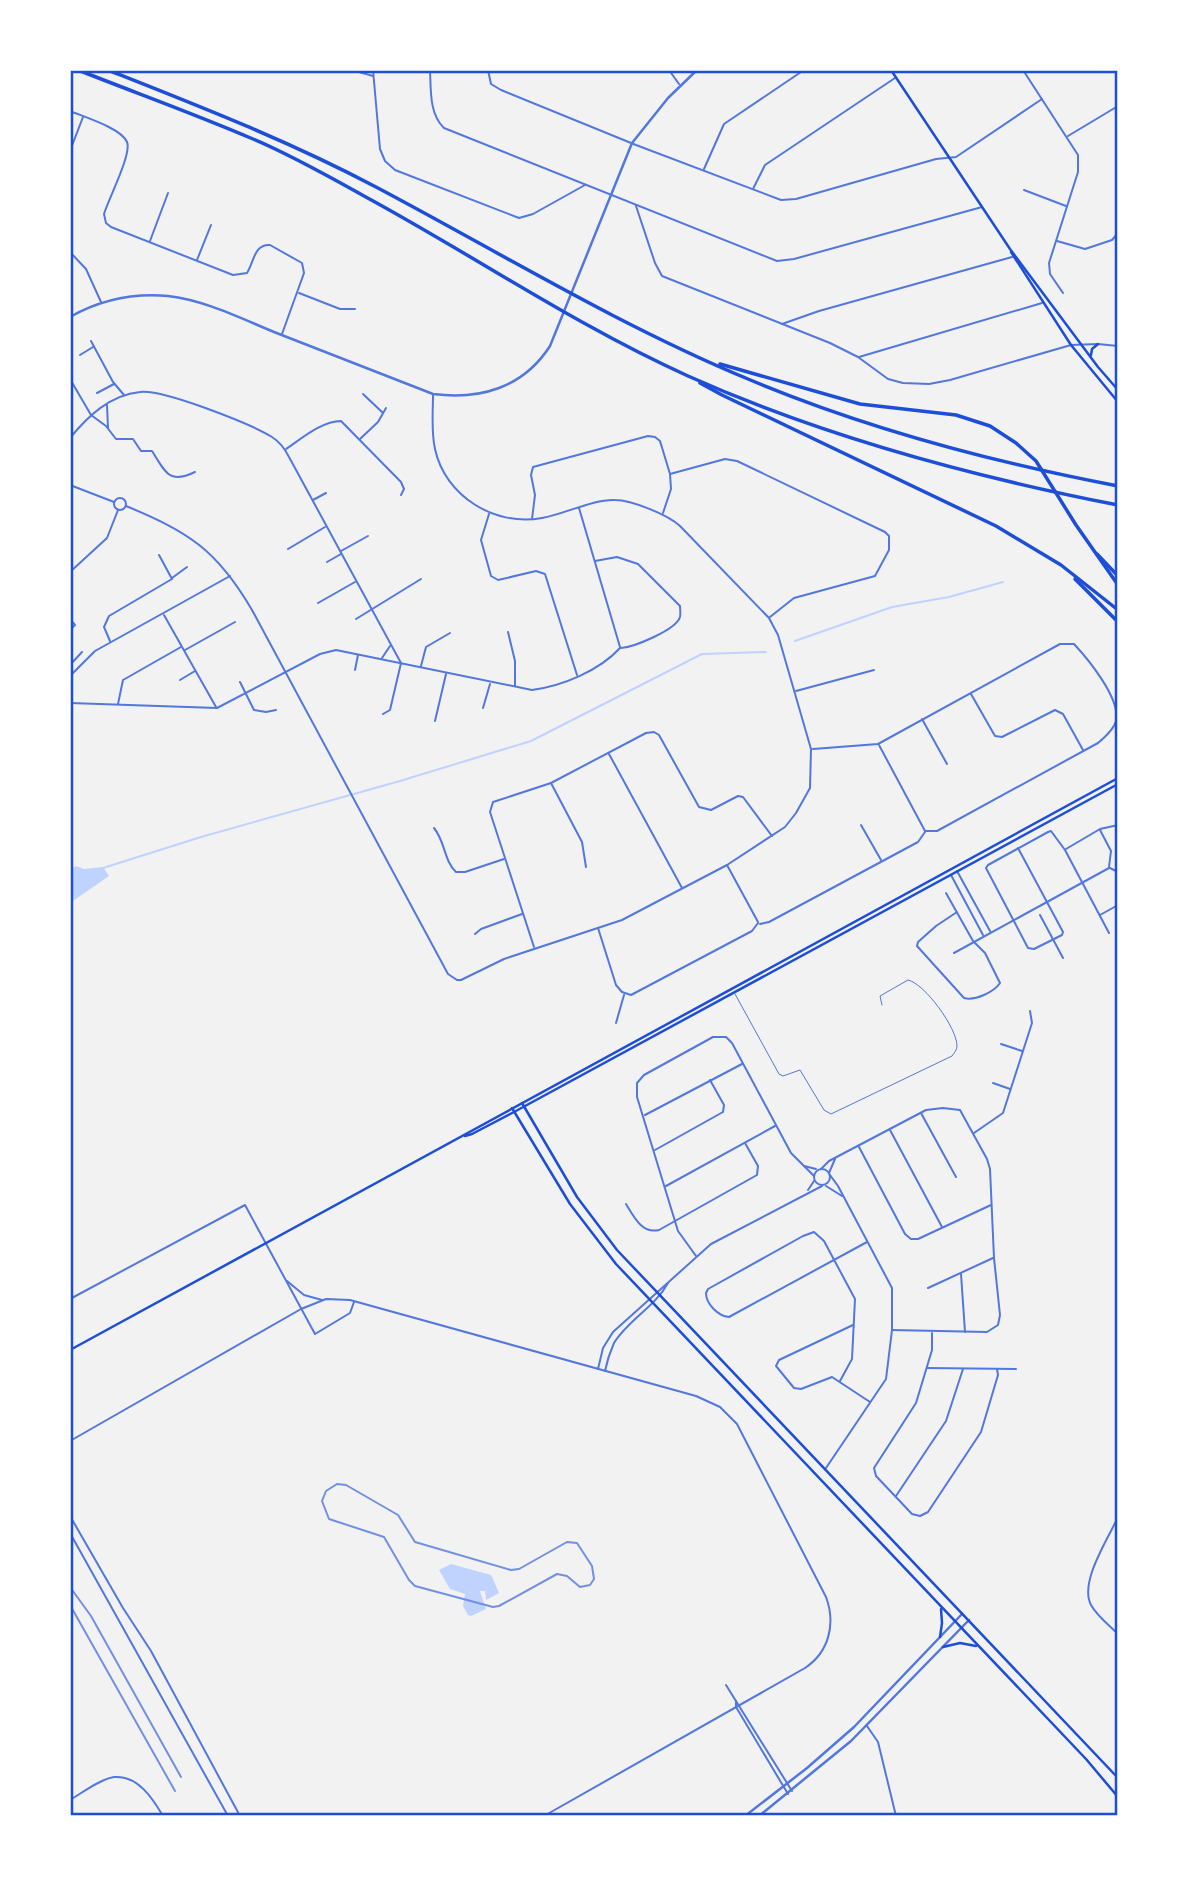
<svg xmlns="http://www.w3.org/2000/svg" width="1188" height="1886" viewBox="0 0 1188 1886" font-family="'Source Sans 3',sans-serif">
  <style>
    .water { fill: #bfd3fe }
    .lines { fill: none; stroke-linecap: round; stroke-linejoin: round }
    .stream { stroke: #bfd3fe; stroke-width: 2 }
    .service { stroke: #5277de; stroke-width: 1 }
    .minor { stroke: #5277de; stroke-width: 2 }
    .tertiary { stroke: #5277de; stroke-width: 2.5 }
    .secondary { stroke: #1d4ed8; stroke-width: 2.5 }
    .motorway { stroke: #1d4ed8; stroke-width: 3.5 }
    .rail { stroke: #7290e2; stroke-width: 2 }
    .neatline { fill: none; stroke: #1d4ed8; stroke-width: 2.5 }
  </style>
  <rect width="100%" height="100%" fill="#f2f2f2"/>
  <g class="water">
    <polygon points="76,866 84,869 103,867 109,876 70,903 70,870"/>
    <polygon points="451,1564 491,1575 499,1593 486,1600 485,1591 480,1591 486,1609 471,1616 468,1615 463,1606 465,1594 450,1589 439,1570"/>
  </g>
  <g class="lines">
    <g class="stream">
      <polyline points="795,641 892,607 949,597 1003,582"/>
      <polyline points="103,868 201,837 400,781 531,741 702,654 766,652"/>
    </g>
    <path class="service" d="M735 994 779 1074 783 1076 800 1070 824 1110 831 1114 952 1056C954 1053 957 1050 957 1046 957 1028 925 984 908 980L880 996 882 1005"/>
    <g class="minor">
      <polyline points="352,70 373,76"/>
      <polyline points="373,70 380,149 385,161 395,170 519,218 533,214 585,185"/>
      <path d="M430 70C431 89 429 114 444 128L777 261 794 259 982 207"/>
      <polyline points="488,70 491,84 501,90 636,145 781,200 796,199 936,159 956,157 1042,99"/>
      <polyline points="669,70 679,84"/>
      <polyline points="1023,70 1078,155 1078,172 1049,263 1050,274 1063,293"/>
      <path d="M70 111C84 117 121 128 127 142 132 154 108 200 104 214L106 223 111 227 233 275 247 273C254 262 254 244 270 245L302 263 304 273 282 334"/>
      <polyline points="1068,136 1118,106"/>
      <polyline points="70,151 83,117"/>
      <polyline points="704,169 724,124 804,70"/>
      <polyline points="753,189 765,165 895,78"/>
      <polyline points="1024,190 1066,206"/>
      <polyline points="636,206 655,263 662,276 830,343 858,357 888,379 903,383 929,384 950,380 1071,345 1098,344 1118,346"/>
      <polyline points="150,241 168,193"/>
      <polyline points="1057,241 1085,249 1112,240 1118,233"/>
      <polyline points="70,252 86,269 101,302"/>
      <polyline points="197,260 211,225"/>
      <polyline points="299,293 340,309 355,309"/>
      <polyline points="782,324 819,311 1012,257"/>
      <polyline points="91,341 113,382 124,395"/>
      <polyline points="80,355 93,347"/>
      <polyline points="859,357 1042,303"/>
      <path d="M70 379 91 415 106 426 116 439H133L141 451H152C165 471 168 485 195 472"/>
      <polyline points="97,393 114,384"/>
      <polyline points="363,394 383,413"/>
      <polyline points="107,405 108,428"/>
      <path d="M70 438C88 416 110 395 140 392 163 389 251 424 272 437 280 442 285 449 289 457L401 663 390 710 383 714"/>
      <polyline points="360,439 378,422 386,408"/>
      <path d="M286 449C301 439 322 421 341 421L401 482 404 489 401 495"/>
      <polyline points="670,474 725,459 737,461 885,532 889,536 889,550 875,576 794,598 770,617"/>
      <polyline points="70,485 114,502"/>
      <circle cx="120" cy="504" r="6"/>
      <polyline points="313,500 326,493"/>
      <path d="M126 506C189 532 217 550 252 610L448 974 457 980H461L504 959 622 920 727 865 785 827 796 813 810 788 811 749 778 635 769 618 680 526C668 515 632 500 615 500 593 499 565 514 542 518 495 527 445 496 435 449 431 432 433 413 433 395"/>
      <polyline points="579,508 620,647"/>
      <polyline points="489,514 481,540 491,576 498,580 536,571 545,574 577,675"/>
      <polyline points="532,519 535,495 531,475 533,467 648,436 655,437 660,441 670,474 671,489 663,513"/>
      <polyline points="288,549 325,527"/>
      <polyline points="341,551 368,536"/>
      <path d="M595 561 617 557 638 564 680 606C680 610 681 614 680 617 676 630 634 647 621 648"/>
      <polyline points="327,562 341,554"/>
      <polyline points="70,572 107,538 118,510"/>
      <polyline points="172,578 187,567"/>
      <polyline points="318,603 355,582"/>
      <polyline points="164,615 216,707"/>
      <polyline points="70,619 75,625 70,630"/>
      <polyline points="356,619 421,579"/>
      <polyline points="508,632 515,661 515,686"/>
      <polyline points="110,641 104,627 109,616 172,579 159,555"/>
      <polyline points="185,650 235,622"/>
      <polyline points="382,658 390,646"/>
      <polyline points="70,665 82,652"/>
      <polyline points="421,666 426,647 450,633"/>
      <polyline points="355,670 358,655"/>
      <polyline points="70,676 95,651 230,576"/>
      <polyline points="180,680 195,671"/>
      <polyline points="240,682 254,710 266,712 276,710"/>
      <polyline points="796,691 874,670"/>
      <polyline points="971,694 995,736 1002,737 1055,710 1063,714 1083,750"/>
      <path d="M70 703 217 708 320 654 336 650 532 690C562 686 599 671 620 648"/>
      <polyline points="118,704 123,680 181,647"/>
      <polyline points="483,708 490,684"/>
      <polyline points="922,719 947,764"/>
      <polyline points="435,721 446,674"/>
      <polyline points="879,745 925,831"/>
      <path d="M813 749 878 744 1060 644H1074C1088 659 1121 699 1116 721 1114 729 1104 738 1098 743L937 831H925"/>
      <polyline points="609,754 682,888"/>
      <polyline points="551,783 582,842 586,867"/>
      <polyline points="861,825 881,860"/>
      <path d="M434 828C445 841 444 861 456 872H465L504 859"/>
      <polyline points="1100,830 1111,851 1109,867"/>
      <polyline points="1018,848 1063,932 1062,935 1034,949 1028,948 986,868 988,865 1048,832 1051,831 1065,850 1109,933"/>
      <polyline points="1066,849 1100,829 1118,825"/>
      <polyline points="727,865 758,922"/>
      <polyline points="1110,868 1118,872"/>
      <polyline points="957,871 990,931"/>
      <polyline points="951,875 983,935"/>
      <path d="M946 893 973 941 985 953 1000 983C994 992 975 1001 964 998L917 946 918 942 936 926 957 912"/>
      <polyline points="1040,915 1063,958"/>
      <polyline points="1100,915 1118,905"/>
      <polyline points="760,924 769,922 918,842 925,832"/>
      <polyline points="598,928 616,985 622,992 631,995 752,931 758,923"/>
      <polyline points="475,934 481,929 522,914"/>
      <polyline points="534,947 490,812 493,802 551,783 646,733 654,732 659,735 699,807 711,810 738,796 743,797 772,836"/>
      <polyline points="954,953 1109,868"/>
      <polyline points="616,1023 624,995"/>
      <polyline points="1001,1044 1022,1051"/>
      <polyline points="993,1083 1010,1089"/>
      <polyline points="921,1113 956,1177"/>
      <polyline points="645,1115 742,1064"/>
      <polyline points="890,1130 942,1227"/>
      <polyline points="974,1133 1003,1113 1032,1023 1030,1011"/>
      <polyline points="859,1147 905,1234 911,1239 918,1239 991,1205"/>
      <polyline points="655,1150 723,1112 724,1105 710,1080"/>
      <polyline points="804,1166 816,1169"/>
      <circle cx="822" cy="1177" r="8"/>
      <polyline points="821,1169 829,1161 926,1110 943,1108 960,1110 987,1159 990,1169 994,1258 1000,1315 998,1325 987,1332 892,1330"/>
      <polyline points="829,1173 835,1159"/>
      <polyline points="666,1186 775,1126"/>
      <polyline points="826,1186 842,1196"/>
      <polyline points="808,1190 814,1181"/>
      <path d="M626 1204C634 1217 642 1234 659 1230L757 1175 758 1166 745 1143"/>
      <polyline points="696,1256 678,1231 637,1097 637,1083 644,1075 713,1037 726,1037 732,1043 791,1153 814,1176"/>
      <polyline points="961,1274 965,1332"/>
      <polyline points="287,1281 304,1295 322,1300"/>
      <polyline points="928,1288 993,1258"/>
      <polyline points="70,1299 245,1205 315,1334 350,1313 354,1302"/>
      <polyline points="853,1325 779,1360 776,1366 794,1388 801,1389 832,1377 870,1402"/>
      <polyline points="932,1333 932,1350 916,1403 874,1468 876,1476 912,1514 920,1516 928,1512 981,1432 998,1375 997,1369"/>
      <polyline points="927,1368 1016,1369"/>
      <polyline points="598,1369 603,1348 613,1332 711,1244 822,1186"/>
      <path d="M605 1371C607 1361 610 1352 614 1343 628 1320 655 1307 668 1283"/>
      <path d="M840 1381 852 1359 855 1299 824 1241 814 1232 803 1236 708 1289 706 1293C706 1304 718 1316 729 1317L867 1242"/>
      <path d="M70 1441 301 1309 326 1299 350 1300 696 1396 720 1407 737 1424 826 1597C836 1624 829 1652 805 1668L544 1816"/>
      <polyline points="826,1468 886,1379 892,1330 892,1288 838,1186 830,1175"/>
      <polyline points="896,1496 946,1421 963,1369"/>
      <polyline points="70,1516 123,1608 151,1651 240,1816"/>
      <path d="M1118 1517C1108 1539 1079 1582 1091 1605 1097 1616 1109 1625 1118 1634"/>
      <polyline points="70,1533 228,1816"/>
      <polyline points="726,1685 792,1791"/>
      <polyline points="736,1701 736,1707 788,1794"/>
      <polyline points="867,1726 878,1742 896,1816"/>
      <path d="M70 1800C82 1793 100 1779 114 1777 138 1775 153 1799 163 1816"/>
    </g>
    <g class="tertiary">
      <path d="M70 317C100 300 133 293 168 296 204 300 240 318 274 332 327 353 380 373 433 394 480 400 523 388 550 346L632 143 668 98 697 70"/>
      <polyline points="745,1816 807,1768 854,1727 962,1614"/>
      <polyline points="759,1816 851,1741 969,1620"/>
    </g>
    <g class="secondary">
      <polyline points="891,70 1010,249 1098,367 1118,390"/>
      <polyline points="1011,252 1071,345 1118,402"/>
      <polyline points="1091,355 1092,349 1098,344"/>
      <polyline points="522,1103 577,1197 617,1250 1118,1778"/>
      <polyline points="512,1108 570,1204 616,1264 1086,1759 1118,1797"/>
      <polyline points="465,1136 472,1134 514,1112 1118,784"/>
      <polyline points="70,1350 1118,778"/>
      <polyline points="940,1637 942,1623 941,1609"/>
      <polyline points="943,1647 960,1643 976,1646"/>
    </g>
    <g class="motorway">
      <path d="M78 70C136 93 195 114 253 139 291 155 328 176 364 196 473 255 575 325 688 376 822 436 974 477 1118 505"/>
      <path d="M108 70C199 106 289 141 376 187 499 252 618 325 748 379 867 429 992 462 1118 486"/>
      <polyline points="720,364 860,404 956,415 990,426 1016,443 1036,461 1076,525 1118,585"/>
      <polyline points="700,383 722,395 996,526 1061,565 1118,610"/>
      <polyline points="1097,554 1118,576"/>
      <polyline points="1075,579 1118,622"/>
    </g>
    <g class="rail">
      <polygon points="337,1484 346,1485 398,1515 415,1542 511,1570 519,1569 567,1542 577,1543 592,1566 594,1579 590,1585 580,1587 567,1576 557,1574 499,1606 493,1607 415,1586 409,1580 384,1537 329,1519 322,1501 326,1491"/>
      <polyline points="70,1587 91,1616 181,1777"/>
      <polyline points="70,1605 175,1791"/>
    </g>
  </g>
  <rect width="1188" height="1886" fill="none" stroke="#ffffff" stroke-width="144"/>
  <rect x="72" y="72" width="1044" height="1742" class="neatline"/>
</svg>
